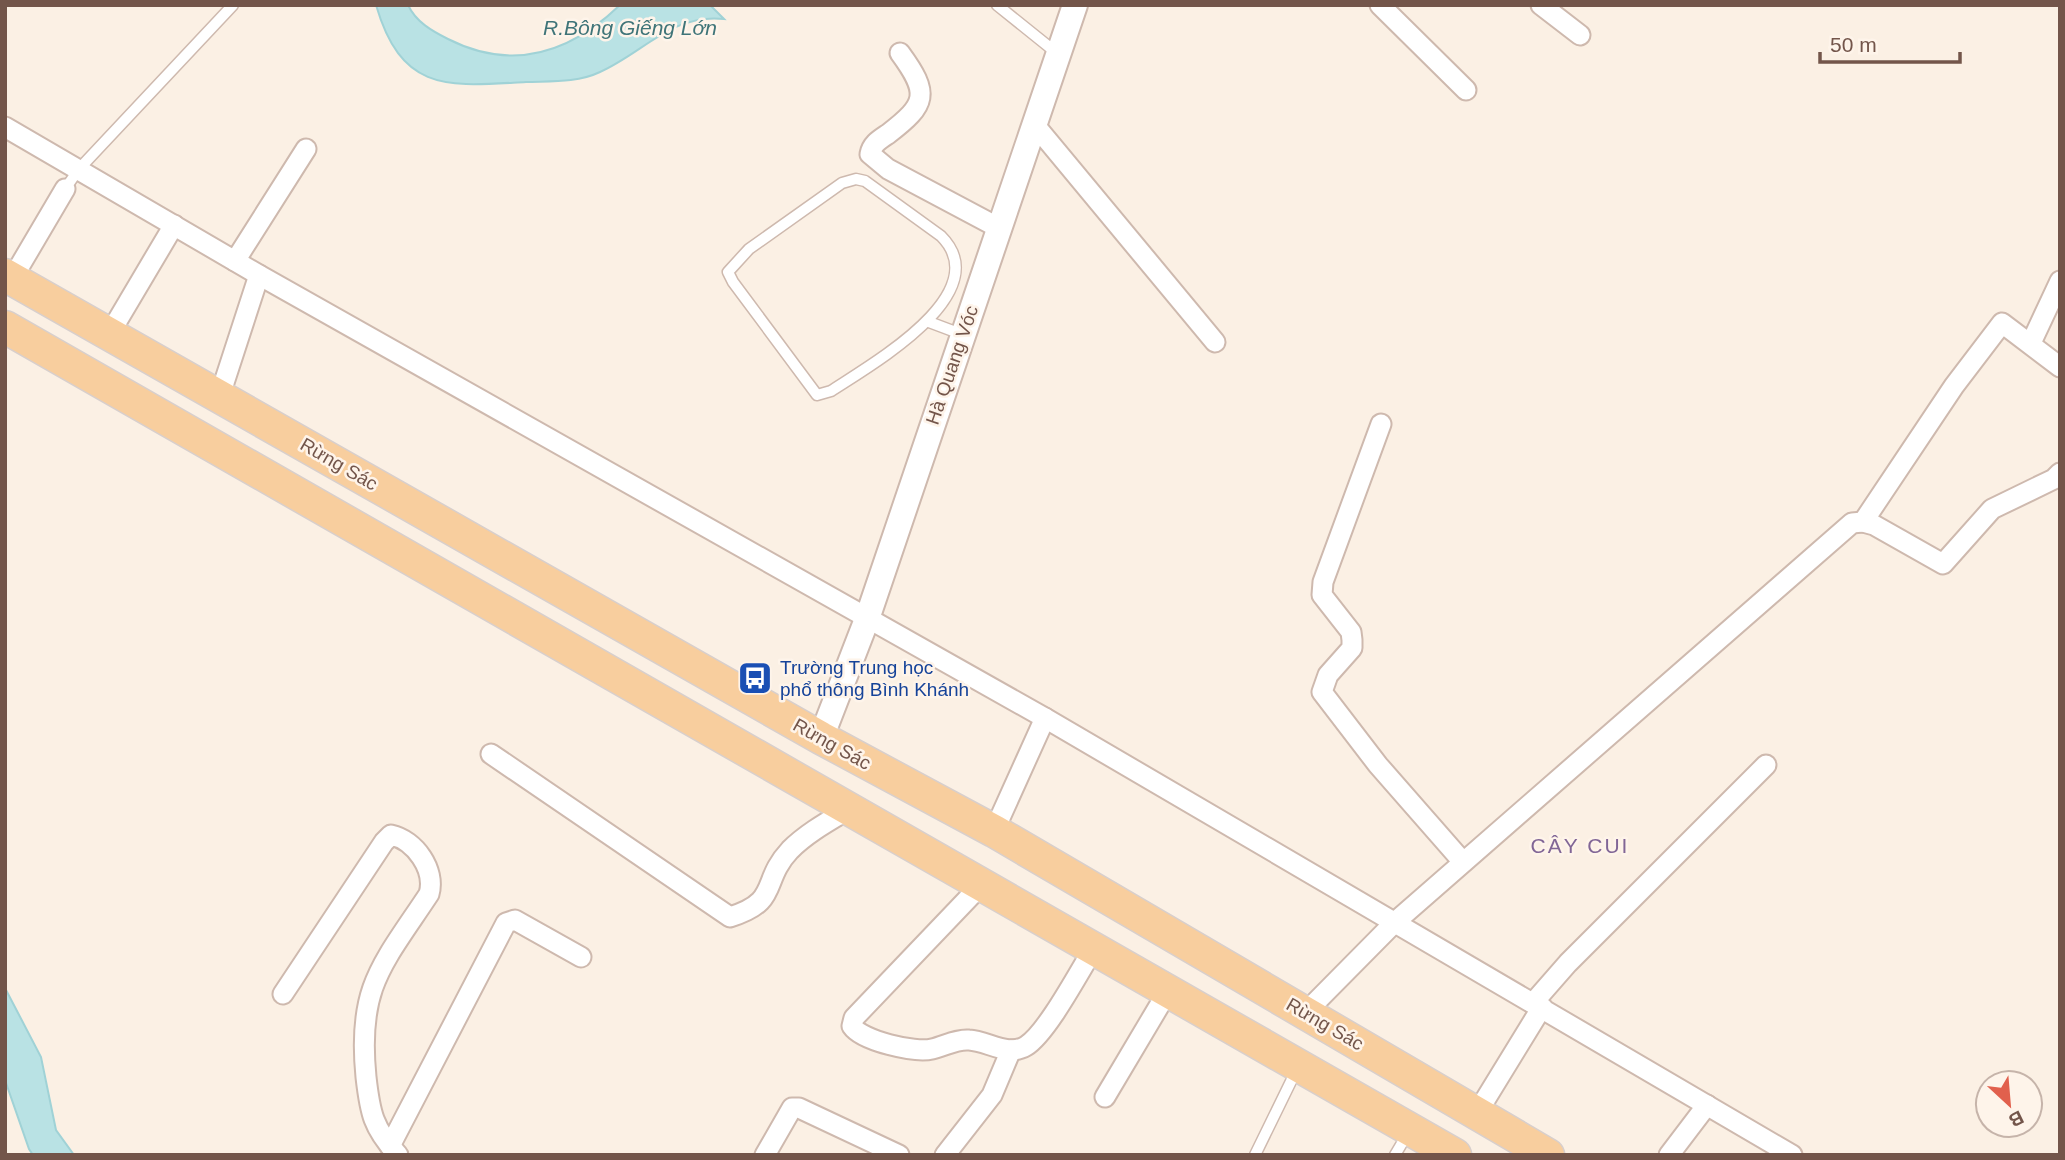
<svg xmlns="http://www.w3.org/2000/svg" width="2065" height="1160" viewBox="0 0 2065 1160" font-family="Helvetica,sans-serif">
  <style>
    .water { fill: #b9e2e4; stroke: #a0d2d6; stroke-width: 2 }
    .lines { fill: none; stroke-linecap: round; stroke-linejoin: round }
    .service-casing { stroke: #ceb9ae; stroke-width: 13 }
    .minor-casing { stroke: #ceb9ae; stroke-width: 23 }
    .tertiary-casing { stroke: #ceb9ae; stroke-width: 28 }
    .primary-casing { stroke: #d8cfcc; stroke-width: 35 }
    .service { stroke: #fff; stroke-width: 10 }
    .minor { stroke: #fff; stroke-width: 19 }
    .tertiary { stroke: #fff; stroke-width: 24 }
    .primary { stroke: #f8ce9e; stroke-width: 32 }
    .labels { text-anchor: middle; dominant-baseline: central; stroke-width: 5; stroke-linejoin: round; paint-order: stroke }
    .street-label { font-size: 19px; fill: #73554a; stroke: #fef4ea }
    .transit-label { font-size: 19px; fill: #164399; stroke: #fef4ea; text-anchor: start }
    .water-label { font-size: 21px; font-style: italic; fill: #3f7478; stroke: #fef4ea }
    .neighbourhood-label { font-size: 21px; letter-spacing: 2px; fill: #816696; stroke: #fef4ea }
  </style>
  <rect width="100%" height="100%" fill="#fbf0e4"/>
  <g class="water">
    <path d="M376 5H408C416 22 432 31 448 39 513 72 570 53 620 5H710L724 19C673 13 643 53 600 72 577 83 551 81 526 82 449 86 402 94 376 5Z"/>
    <polygon points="5,988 41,1057 56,1130 74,1155 33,1155 29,1149 5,1080"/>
  </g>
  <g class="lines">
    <g class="service-casing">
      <g id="service">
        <polyline points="997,5 1058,54"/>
        <path d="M856 179 865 181 941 236C998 293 872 364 831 391L817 395 733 282 728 272 749 249 842 183Z"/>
        <polyline points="65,189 79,169 233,5"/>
        <polyline points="929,322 961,334"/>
        <polyline points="1255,1155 1297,1069"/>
        <polyline points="1395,1155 1408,1133"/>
      </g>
    </g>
    <g class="minor-casing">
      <g id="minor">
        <polyline points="1380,5 1466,90"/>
        <polyline points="1541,5 1580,35"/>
        <path d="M900 53C930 94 927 104 888 134 879 140 872 144 870 154L888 169 999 228"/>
        <polyline points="1034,124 1215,342"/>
        <polyline points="5,127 259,275 1045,718 1792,1155"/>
        <polyline points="235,261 306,149"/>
        <polyline points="12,279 65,189"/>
        <polyline points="110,333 174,225"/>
        <polyline points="2031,343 2060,281"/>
        <polyline points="220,395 259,275"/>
        <polyline points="1381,424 1323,582 1322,595 1351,632 1352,640 1352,648 1328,675 1322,692 1378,765 1463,862"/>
        <polyline points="1863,522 1954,386 2002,323 2060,367"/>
        <path d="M491 754 730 917C781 901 760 882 790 850 807 833 829 821 849 809"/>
        <polyline points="994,831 1045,718"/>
        <path d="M982 884 854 1018 852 1026C862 1041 915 1053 932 1049 945 1046 956 1039 969 1040 988 1041 1008 1057 1026 1046 1047 1033 1079 972 1094 948"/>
        <path d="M283 994 384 842 391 835C415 840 436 870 429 894 382 965 357 987 366 1077 370 1113 373 1128 398 1155"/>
        <polyline points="1533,1003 1568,963 1766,765"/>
        <polyline points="1305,1013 1394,923 1852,523 1863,522 1874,525 1943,564 1992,509 2054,479 2060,473"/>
        <polyline points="1105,1097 1168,991"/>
        <polyline points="1477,1113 1542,1007"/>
        <polyline points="390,1146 506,923 515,920 581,957"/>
        <polyline points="765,1155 792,1108 799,1108 899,1155"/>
        <polyline points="945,1155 992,1095 1011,1050"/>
        <polyline points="1669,1155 1707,1105"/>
      </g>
    </g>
    <g class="tertiary-casing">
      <polyline id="tertiary" points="821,738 867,619 1075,5"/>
    </g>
    <g class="primary-casing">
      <g id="primary">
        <polyline points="5,275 821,738 994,831 1548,1155"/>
        <polyline points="5,327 1455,1155"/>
      </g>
    </g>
    <use href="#service" class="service"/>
    <use href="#minor" class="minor"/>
    <use href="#tertiary" class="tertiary"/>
    <use href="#primary" class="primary"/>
  </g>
  <defs>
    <g id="bus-square" transform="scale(1.75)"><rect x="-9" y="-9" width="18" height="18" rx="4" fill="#1a4fb4" stroke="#fef4ea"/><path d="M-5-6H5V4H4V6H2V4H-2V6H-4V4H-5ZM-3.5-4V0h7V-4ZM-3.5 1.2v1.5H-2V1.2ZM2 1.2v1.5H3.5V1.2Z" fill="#fff"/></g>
  </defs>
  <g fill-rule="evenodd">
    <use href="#bus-square" x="755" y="678"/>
  </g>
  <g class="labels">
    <g class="street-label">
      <text transform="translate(952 365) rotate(-71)">Hà Quang Vóc</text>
      <text transform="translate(339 464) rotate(30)">Rừng Sác</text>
      <text transform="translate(832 744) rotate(29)">Rừng Sác</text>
      <text transform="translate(1325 1024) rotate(30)">Rừng Sác</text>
    </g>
    <g class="transit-label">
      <text x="780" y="667">Trường Trung học<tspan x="780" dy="22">phổ thông Bình Khánh</tspan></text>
    </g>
    <g class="water-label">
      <text x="630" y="27">R.Bông Giếng Lớn</text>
    </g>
    <g class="neighbourhood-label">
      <text x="1580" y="845">CÂY CUI</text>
    </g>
  </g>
  <rect width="2065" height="1160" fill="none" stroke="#73554a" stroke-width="14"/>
  <g transform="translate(2009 1104) rotate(154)"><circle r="33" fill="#fef4ea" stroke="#c6b4aa" stroke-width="2"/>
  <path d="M0-5L12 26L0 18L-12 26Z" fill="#e1604d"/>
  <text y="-10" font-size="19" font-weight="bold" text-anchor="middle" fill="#73554a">B</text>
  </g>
  <path d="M1820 52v10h140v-10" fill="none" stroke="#73554a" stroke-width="3.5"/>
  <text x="1830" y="52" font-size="21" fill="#73554a" stroke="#fef4ea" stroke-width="5" paint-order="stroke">50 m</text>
</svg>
